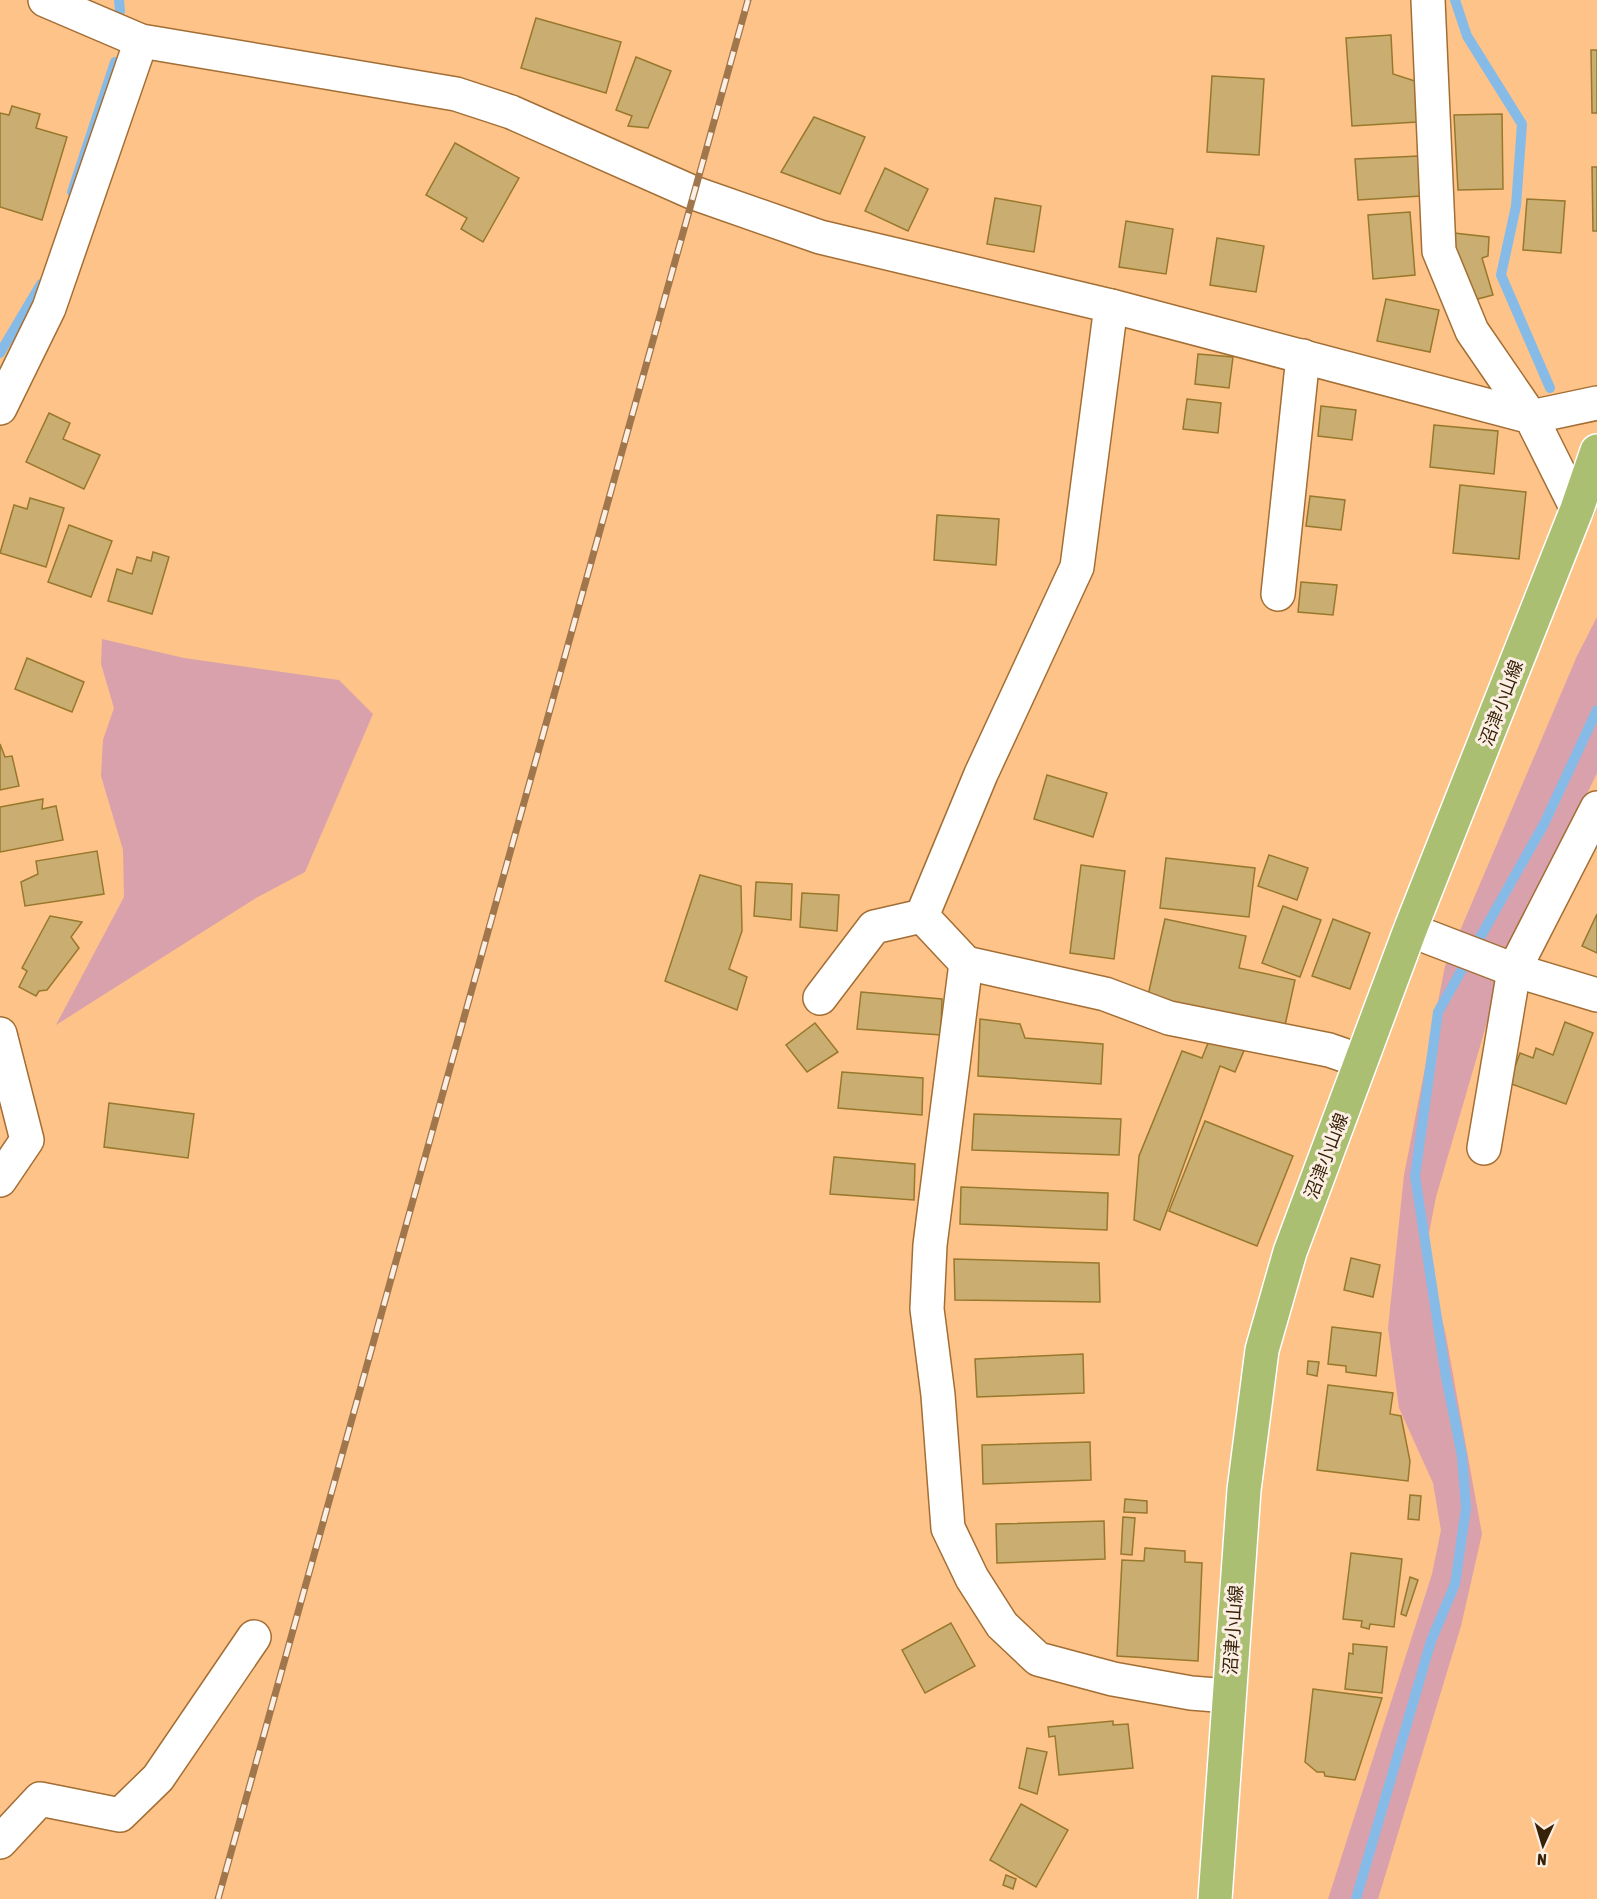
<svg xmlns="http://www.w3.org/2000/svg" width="1597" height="1899" viewBox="0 0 1597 1899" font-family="'Asap Condensed','Noto Sans JP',sans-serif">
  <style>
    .green { fill: #d9a1ac }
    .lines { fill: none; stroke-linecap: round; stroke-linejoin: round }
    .stream { stroke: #86bbe8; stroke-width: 10 }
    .building { fill: #caad70; stroke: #98782c; stroke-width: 1.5 }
    .minor-casing { stroke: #a36e34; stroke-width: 36 }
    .major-casing { stroke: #fff; stroke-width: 36 }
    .minor { stroke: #fff; stroke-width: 33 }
    .major { stroke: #aabf71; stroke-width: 33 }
    .rail-casing { stroke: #a0764c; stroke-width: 7 }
    .rail { stroke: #fbeee3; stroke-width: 4.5; stroke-dasharray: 14; stroke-linecap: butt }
    .labels { text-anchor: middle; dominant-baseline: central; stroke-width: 6; stroke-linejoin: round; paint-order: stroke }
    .street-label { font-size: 18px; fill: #372108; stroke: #fbeee3 }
  </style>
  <rect width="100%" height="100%" fill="#fec389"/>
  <g class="green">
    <polygon points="1597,617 1597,773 1502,971 1436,1197 1426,1249 1446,1336 1482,1534 1461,1626 1378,1899 1328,1899 1432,1574 1441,1530 1433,1483 1399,1408 1388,1328 1404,1175 1445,966 1577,656"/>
    <polygon points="102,639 184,658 339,680 373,714 305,872 256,898 56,1025 124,897 123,850 101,776 103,740 114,708 101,664"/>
  </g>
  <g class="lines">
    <g class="stream">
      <polyline points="119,0 120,11"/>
      <polyline points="1455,0 1467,36 1522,124 1516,206 1501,275 1550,388"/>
      <polyline points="72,192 115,62"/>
      <polyline points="0,353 41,284"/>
      <polyline points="1356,1899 1431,1641 1455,1584 1466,1508 1462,1456 1446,1377 1415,1176 1438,1012 1544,824 1597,710"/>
    </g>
  </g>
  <g class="building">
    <polygon points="536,18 621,42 606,93 521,68"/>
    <polygon points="1391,35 1393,74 1415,81 1417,122 1352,126 1346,38"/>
    <polygon points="1591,50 1597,50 1597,113 1592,113"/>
    <polygon points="636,57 671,71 648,128 628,126 632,116 616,110"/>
    <polygon points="1212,76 1264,79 1259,155 1207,152"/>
    <polygon points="12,106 40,114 36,128 67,137 42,220 0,207 0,113 9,115"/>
    <polygon points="1502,114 1503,189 1458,190 1454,115"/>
    <polygon points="814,117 865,137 840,194 781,172"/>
    <polygon points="455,143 519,178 483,242 461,229 467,218 426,195"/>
    <polygon points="1419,156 1421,196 1358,200 1355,159"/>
    <polygon points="1592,167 1597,167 1597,231 1593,231"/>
    <polygon points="885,168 928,189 908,231 865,211"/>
    <polygon points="995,198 1041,206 1034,252 987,244"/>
    <polygon points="1527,199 1565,201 1561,253 1523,250"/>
    <polygon points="1410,212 1415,275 1373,279 1368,215"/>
    <polygon points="1126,221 1173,229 1166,274 1119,267"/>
    <polygon points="1454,233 1489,237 1488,256 1482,258 1493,295 1470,301 1454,258"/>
    <polygon points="1217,238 1264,246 1256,292 1210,285"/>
    <polygon points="1386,299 1439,310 1430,352 1377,341"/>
    <polygon points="1198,354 1233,357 1229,388 1195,384"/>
    <polygon points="1187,399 1221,403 1218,433 1183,429"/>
    <polygon points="1321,406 1356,410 1352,440 1318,436"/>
    <polygon points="49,413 70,423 63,439 100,455 84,489 26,462"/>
    <polygon points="1434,425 1498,431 1494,474 1430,467"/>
    <polygon points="1460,485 1526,492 1519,559 1453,553"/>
    <polygon points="1310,496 1345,500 1341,530 1306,526"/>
    <polygon points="30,498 64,508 46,567 0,553 14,505 27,509"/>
    <polygon points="937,515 999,519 996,565 934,560"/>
    <polygon points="69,525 112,541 91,597 48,582"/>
    <polygon points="153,552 169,557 152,614 108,601 117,569 132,574 137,557 151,561"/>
    <polygon points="1301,582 1337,585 1333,615 1298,612"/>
    <polygon points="27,658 84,682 72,712 15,689"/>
    <polygon points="0,744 5,757 12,756 19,786 0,790"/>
    <polygon points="1047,775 1107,793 1093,837 1034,819"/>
    <polygon points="43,799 42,809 56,806 63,840 0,852 0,807"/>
    <polygon points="97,851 104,894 25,906 21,882 38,874 36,861"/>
    <polygon points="1269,855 1308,868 1297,900 1258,886"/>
    <polygon points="1166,858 1255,868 1249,917 1160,908"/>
    <polygon points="1081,865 1125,871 1114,959 1070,953"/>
    <polygon points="700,875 741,886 742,931 729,969 747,977 737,1010 665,981"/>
    <polygon points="756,882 792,884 791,920 754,916"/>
    <polygon points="802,893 839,895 837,931 800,927"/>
    <polygon points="1283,906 1321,920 1300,977 1262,963"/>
    <polygon points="1597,914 1597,953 1582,946"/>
    <polygon points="50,916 82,922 71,937 79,948 47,990 39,991 36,996 19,987 27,971 22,968"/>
    <polygon points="1165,919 1246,936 1239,968 1295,980 1284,1030 1147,1000"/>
    <polygon points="1333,919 1370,933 1350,989 1312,976"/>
    <polygon points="861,992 942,999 941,1035 857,1029"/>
    <polygon points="980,1019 1020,1024 1025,1038 1103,1044 1101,1084 978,1076"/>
    <polygon points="1565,1022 1593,1033 1566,1104 1509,1083 1520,1053 1533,1058 1536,1048 1553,1055"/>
    <polygon points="815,1023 838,1052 807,1072 786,1045"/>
    <polygon points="1208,1043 1245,1048 1235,1072 1220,1066 1160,1230 1134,1220 1139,1156 1182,1051 1202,1058"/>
    <polygon points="842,1072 923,1078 922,1115 838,1108"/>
    <polygon points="109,1103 194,1114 188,1158 104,1147"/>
    <polygon points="974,1114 1121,1119 1119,1155 972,1150"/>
    <polygon points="1205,1121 1293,1156 1257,1246 1169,1211"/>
    <polygon points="834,1157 915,1164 914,1200 830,1194"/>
    <polygon points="961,1187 1108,1193 1107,1230 960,1224"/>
    <polygon points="1351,1258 1380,1265 1373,1297 1344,1290"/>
    <polygon points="954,1259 1099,1263 1100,1302 955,1300"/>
    <polygon points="1332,1327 1381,1333 1376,1376 1346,1372 1346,1366 1328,1364"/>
    <polygon points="1083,1354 1084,1393 977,1397 975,1359"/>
    <polygon points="1308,1361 1319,1362 1317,1376 1307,1374"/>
    <polygon points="1328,1385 1393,1393 1390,1414 1401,1416 1410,1461 1408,1481 1317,1470"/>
    <polygon points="1090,1442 1091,1480 983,1484 982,1445"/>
    <polygon points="1410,1495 1421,1496 1419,1520 1408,1519"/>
    <polygon points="1125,1499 1147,1501 1147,1513 1124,1512"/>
    <polygon points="1123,1517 1135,1518 1132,1555 1121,1554"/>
    <polygon points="1104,1521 1105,1559 997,1563 996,1524"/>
    <polygon points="1145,1548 1185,1551 1185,1562 1202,1563 1198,1661 1117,1656 1122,1560 1144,1561"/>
    <polygon points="1351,1553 1402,1559 1394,1627 1370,1624 1369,1629 1361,1627 1362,1621 1343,1619"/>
    <polygon points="1410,1577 1418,1580 1406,1616 1401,1614"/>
    <polygon points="951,1623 975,1666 925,1693 902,1650"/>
    <polygon points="1353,1644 1387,1647 1382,1693 1345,1689 1349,1653 1353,1654"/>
    <polygon points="1313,1689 1382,1698 1355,1780 1325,1776 1324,1772 1317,1772 1305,1762"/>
    <polygon points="1113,1721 1113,1725 1128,1724 1133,1768 1059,1775 1055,1736 1049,1737 1048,1727"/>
    <polygon points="1027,1748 1047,1752 1037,1794 1019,1788"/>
    <polygon points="1021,1804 1068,1830 1036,1887 990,1860"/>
    <polygon points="1006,1875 1016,1879 1013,1889 1003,1885"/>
  </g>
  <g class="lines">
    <g class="minor-casing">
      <g id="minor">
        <polyline points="45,0 141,41 456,94 511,112 694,193 820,237 1111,306 1531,417 1577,509"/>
        <polyline points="1428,0 1439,251 1472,331 1531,417 1597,403"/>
        <polyline points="0,408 49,308 141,41"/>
        <polyline points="1278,594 1303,356"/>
        <polyline points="1410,930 1514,970 1597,995"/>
        <polyline points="966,963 922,916 981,774 1077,567 1111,306"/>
        <polyline points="820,998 874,927 922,916"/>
        <polyline points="0,1034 27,1140 0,1180"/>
        <polyline points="1484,1148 1514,970 1597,808"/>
        <polyline points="1229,1696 1191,1693 1113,1679 1038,1659 1002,1625 972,1578 948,1528 938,1395 927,1309 930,1245 966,963 1105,994 1169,1018 1329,1050 1361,1061"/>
        <polyline points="0,1842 40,1799 120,1815 158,1778 254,1637"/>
      </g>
    </g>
    <g class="major-casing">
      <polyline id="major" points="1215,1899 1244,1490 1262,1350 1290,1252 1410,930 1577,509 1597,451"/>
    </g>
    <use href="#minor" class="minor"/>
    <use href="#major" class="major"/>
    <g class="rail-casing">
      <polyline id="rail" points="218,1899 748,0"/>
    </g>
    <use href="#rail" class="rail"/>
  </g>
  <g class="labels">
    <g class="street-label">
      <text transform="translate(1501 703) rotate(-69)">沼津小山線</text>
      <text transform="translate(1326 1156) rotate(-69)">沼津小山線</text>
      <text transform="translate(1233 1630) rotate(-86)">沼津小山線</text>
    </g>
  </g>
  <g transform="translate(1543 1845) rotate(184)" stroke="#fbeee3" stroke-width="4.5" paint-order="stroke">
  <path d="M0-4.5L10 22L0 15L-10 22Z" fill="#372108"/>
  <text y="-9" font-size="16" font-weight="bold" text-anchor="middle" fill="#372108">N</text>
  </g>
</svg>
